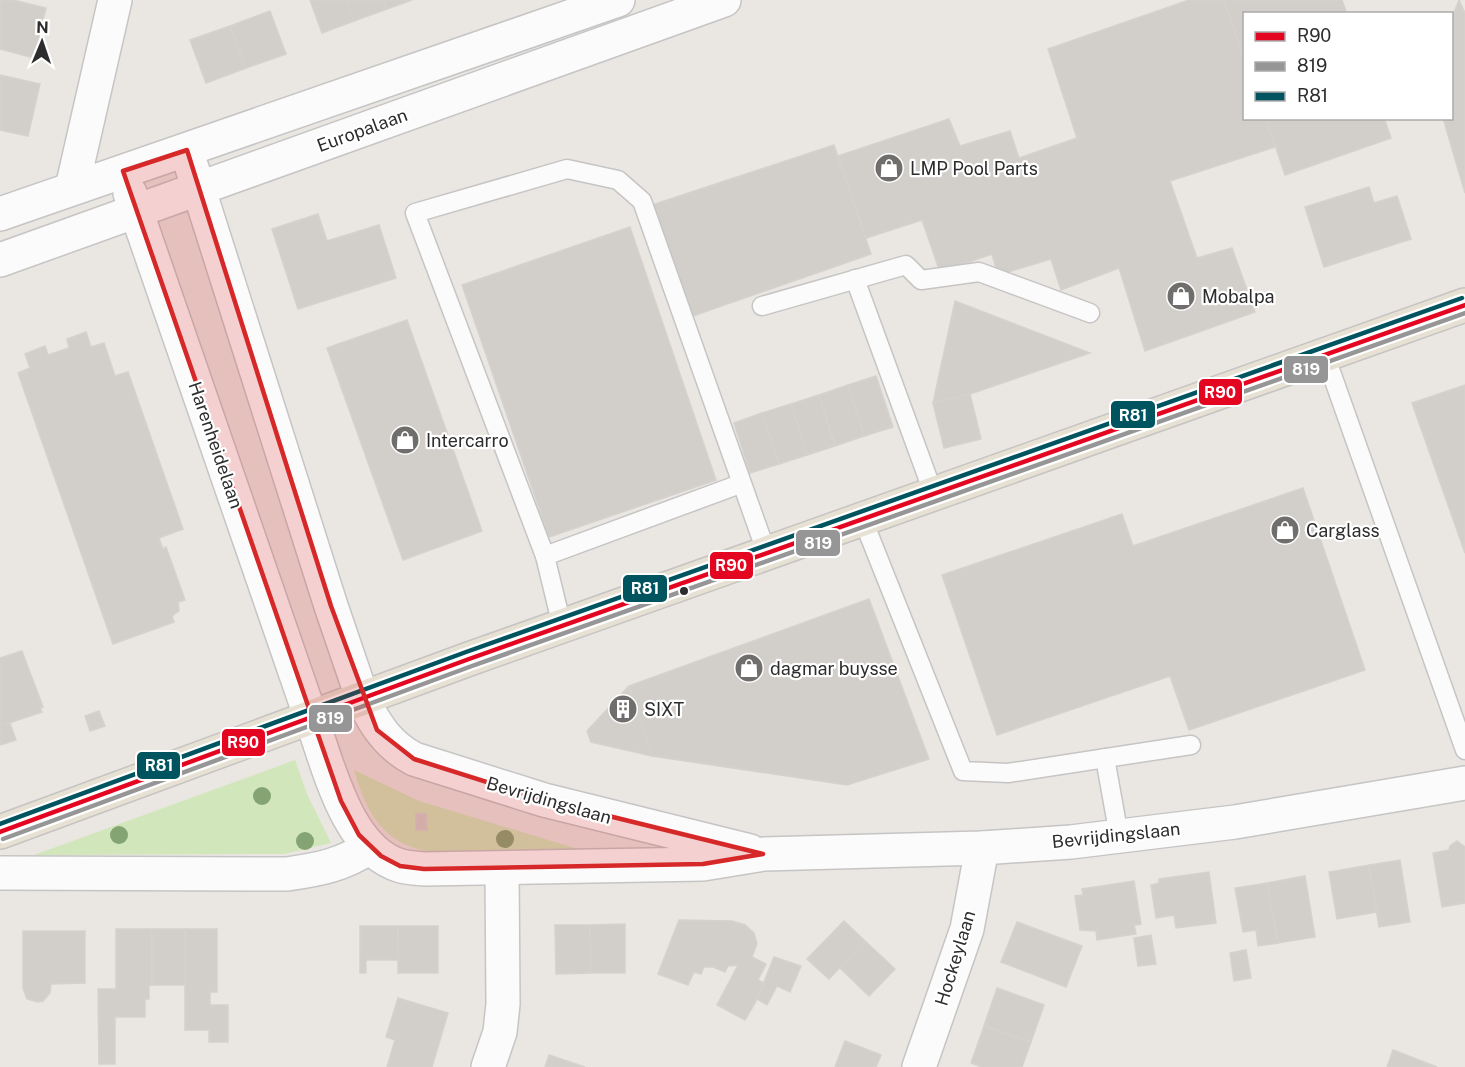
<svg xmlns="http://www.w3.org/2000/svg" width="1465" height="1067" viewBox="0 0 1465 1067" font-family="'Public Sans',sans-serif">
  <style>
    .grass { fill: #d1e6ba }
    .building { fill: #d2cfcb; stroke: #d5d2ce; stroke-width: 1.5 }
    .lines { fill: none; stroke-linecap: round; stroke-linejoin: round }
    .service-casing { stroke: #c6c5c5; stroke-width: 21 }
    .minor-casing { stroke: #c6c5c5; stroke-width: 36 }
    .tertiary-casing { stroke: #c6c5c5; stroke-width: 36 }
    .primary-casing { stroke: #c6c4c3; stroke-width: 36 }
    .service { stroke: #fcfbfb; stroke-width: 18 }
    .minor { stroke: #fcfbfb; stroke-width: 33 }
    .tertiary { stroke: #fcfbfb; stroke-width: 33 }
    .primary { stroke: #e7e1d4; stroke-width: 33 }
    .bus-1-casing { stroke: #fff; stroke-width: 9 }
    .bus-2-casing { stroke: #fff; stroke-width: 9 }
    .bus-3-casing { stroke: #fff; stroke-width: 9 }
    .bus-1 { stroke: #e40521; stroke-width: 4.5 }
    .bus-2 { stroke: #969696; stroke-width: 4.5 }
    .bus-3 { stroke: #005460; stroke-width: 4.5 }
    .tree { fill: #85a473 }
    .marked { fill: #d62828; fill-opacity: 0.2; stroke: #d62828; stroke-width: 4.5; stroke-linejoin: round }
    .bus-dot { fill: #2d2d2d; stroke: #fff; stroke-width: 2 }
    .labels { text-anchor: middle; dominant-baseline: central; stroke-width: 4.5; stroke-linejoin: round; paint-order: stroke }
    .street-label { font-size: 18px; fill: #2d2d2d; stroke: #fff }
    .poi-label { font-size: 18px; fill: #2d2d2d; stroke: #fff; text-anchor: start }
    .line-badge { stroke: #fff; stroke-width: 2 }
    .badge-label { font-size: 16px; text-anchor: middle; font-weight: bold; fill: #fff }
  </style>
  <rect width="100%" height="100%" fill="#eae6e2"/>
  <g class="grass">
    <polygon points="295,760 307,794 331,843 284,854 34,855"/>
    <path d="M354 770 419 801 578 849 431 852C383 844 367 814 354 770Z"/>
  </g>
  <g class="building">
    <polygon points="0,0 13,0 46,8 34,58 0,49"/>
    <polygon points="310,0 346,0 354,21 322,33"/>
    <polygon points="346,0 384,0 387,9 354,21"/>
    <polygon points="384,0 412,0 387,9"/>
    <polygon points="1189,0 1224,0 1244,58 1244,118 1266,118 1275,147 1170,181 1197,258 1232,248 1255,312 1145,351 1119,268 1061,290 1051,259 998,275 992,254 940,272 922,220 866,238 838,156 949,119 960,146 1010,131 1019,158 1077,138 1048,49"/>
    <polygon points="1224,0 1342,0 1347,14 1244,14 1244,58"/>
    <polygon points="1459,0 1465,13 1465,193 1443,118 1452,118 1452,18"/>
    <polygon points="270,11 286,54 246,68 230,26"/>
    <polygon points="230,26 246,68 206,83 190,40"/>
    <polygon points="0,75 40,84 28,136 0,130"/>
    <polygon points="1266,118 1384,118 1391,138 1285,175"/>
    <polygon points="834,145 871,254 687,318 652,205"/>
    <polygon points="1369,187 1374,203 1397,196 1411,239 1324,267 1305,207"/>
    <polygon points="318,214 327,241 379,225 396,278 298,309 272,229"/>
    <polygon points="630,227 716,480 549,537 462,285"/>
    <polygon points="955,301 1090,353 970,394 933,403"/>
    <polygon points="407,320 482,531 403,560 327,348"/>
    <polygon points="86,332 91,347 104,343 115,376 128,372 183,529 159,538 163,549 166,547 185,600 178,602 179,611 172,616 174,622 113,644 18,373 30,368 25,354 45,346 48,355 69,348 67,339"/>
    <polygon points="876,376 893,427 864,436 848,385"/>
    <polygon points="848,385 864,436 835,446 819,395"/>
    <polygon points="1465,385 1465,553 1412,403"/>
    <polygon points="970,394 981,439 944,448 933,403"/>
    <polygon points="819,395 835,446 807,455 791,404"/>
    <polygon points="791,404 807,455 779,464 762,413"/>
    <polygon points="762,413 779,464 750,473 734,423"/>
    <polygon points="1303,488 1365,670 1189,730 1170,676 997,735 942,575 1122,514 1133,546"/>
    <polygon points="869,599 929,759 847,785 652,756 629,686"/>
    <polygon points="22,651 43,707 40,708 42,712 0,726 0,658"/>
    <polygon points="629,686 652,756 591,742 587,731"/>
    <polygon points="99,711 105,726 90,731 85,716"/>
    <polygon points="10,723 16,740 0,745 0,726"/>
    <polygon points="416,814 426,814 427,830 416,830"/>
    <polygon points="1457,841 1465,847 1465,903 1442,907 1433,853 1449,850 1450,846"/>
    <polygon points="1400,860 1410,922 1379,927 1369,865"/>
    <polygon points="1369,865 1377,912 1337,919 1329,872"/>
    <polygon points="1209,872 1216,923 1176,928 1174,915 1156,918 1151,885 1159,883 1159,879"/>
    <polygon points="1305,876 1315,937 1278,943 1267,883"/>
    <polygon points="1134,881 1141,924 1134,925 1136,934 1097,940 1096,931 1080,930 1075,896 1083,895 1082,889"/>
    <polygon points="1267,883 1278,943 1258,946 1256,930 1243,932 1235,888"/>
    <polygon points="679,920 732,921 745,925 754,933 757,944 752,957 766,964 758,980 766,984 745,1020 717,1005 738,965 728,966 725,972 713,967 704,967 701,974 694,972 688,985 658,974"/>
    <polygon points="844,921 865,941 829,979 807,959"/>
    <polygon points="1017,922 1082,946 1066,987 1001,962"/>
    <polygon points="625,924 625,973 591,973 590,925"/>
    <polygon points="555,925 590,925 591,973 556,974"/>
    <polygon points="360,926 398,926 399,960 366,960 366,973 360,973"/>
    <rect x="398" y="926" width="40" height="47"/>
    <polygon points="116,929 152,929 152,985 149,985 149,999 145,999 145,1017 115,1017 115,1064 99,1064 98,989 116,989"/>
    <rect x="152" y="929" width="33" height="56"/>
    <polygon points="185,929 217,929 217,992 210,992 210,1005 228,1005 228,1042 209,1042 209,1030 185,1030"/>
    <polygon points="23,931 85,931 85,983 51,984 50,993 43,1001 38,1002 27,999 23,988"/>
    <polygon points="1151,935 1156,964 1138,966 1134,938"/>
    <polygon points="865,941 895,969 869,996 840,968"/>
    <polygon points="1246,950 1251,978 1234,981 1230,953"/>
    <polygon points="774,957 801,966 790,992 777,986 767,1005 757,999"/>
    <polygon points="997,988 1044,1005 1031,1042 984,1026"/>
    <polygon points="398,998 448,1013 432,1067 387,1067 395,1040 386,1037"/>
    <polygon points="984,1026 1031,1042 1022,1067 982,1067 971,1063"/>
    <polygon points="845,1041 881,1055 876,1067 835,1067"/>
    <polygon points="1393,1050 1437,1067 1387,1067"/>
    <polygon points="549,1055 585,1067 545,1067"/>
  </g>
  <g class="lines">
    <g class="service-casing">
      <g id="service">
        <polyline points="855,279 934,495"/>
        <polyline points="762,306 906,265 921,280 979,272 1090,313"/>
        <polyline points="1325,355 1465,750"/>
        <polyline points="863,520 963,771 1008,773 1191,745"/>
        <polyline points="545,556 415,213 567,169 618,180 642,201 767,554"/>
        <polyline points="562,626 545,556 740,484"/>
        <polyline points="1105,758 1119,836"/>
      </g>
    </g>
    <g class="minor-casing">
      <g id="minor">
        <polyline points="192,168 331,606 363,700"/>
        <polyline points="72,188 115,0"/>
        <polyline points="130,193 311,718"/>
        <polyline points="0,214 618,0"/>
        <polyline points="0,260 724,0"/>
        <polyline points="488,1067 500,1032 503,1004 502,869"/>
        <polyline points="919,1067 967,929 982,848"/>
      </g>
    </g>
    <g class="tertiary-casing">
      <g id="tertiary">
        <path d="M363 700C376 726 388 745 414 759L544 800 750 851"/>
        <path d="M311 718C328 764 347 851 401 866 408 868 416 868 424 869L703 864 764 854 982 848 1071 842 1235 822 1465 783"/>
        <path d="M0 873 287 874C321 869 342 865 370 847"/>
      </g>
    </g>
    <g class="primary-casing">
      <polyline id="primary" points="0,832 469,659 1465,305"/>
    </g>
    <use href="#service" class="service"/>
    <use href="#minor" class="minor"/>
    <use href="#tertiary" class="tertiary"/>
    <use href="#primary" class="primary"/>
    <g class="bus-1-casing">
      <polyline id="bus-1" points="0,832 469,659 1465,305"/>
    </g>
    <g class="bus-2-casing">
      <polyline id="bus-2" points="3,839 472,666 1465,313"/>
    </g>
    <g class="bus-3-casing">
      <polyline id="bus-3" points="0,824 466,652 1462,298"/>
    </g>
    <use href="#bus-1" class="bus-1"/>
    <use href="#bus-2" class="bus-2"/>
    <use href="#bus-3" class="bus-3"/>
  </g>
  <g class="tree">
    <circle cx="262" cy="796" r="9"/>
    <circle cx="119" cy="835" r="9"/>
    <circle cx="505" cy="839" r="9"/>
    <circle cx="305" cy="841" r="9"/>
  </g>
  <path class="marked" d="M187 150 331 606 377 730 414 759 544 800 763 854 703 864 424 869 400 866 381 856 359 835 341 801 123 171Z"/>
  <defs>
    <g id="shop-disc" transform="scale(1.5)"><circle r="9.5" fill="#6f6e6c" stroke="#fff"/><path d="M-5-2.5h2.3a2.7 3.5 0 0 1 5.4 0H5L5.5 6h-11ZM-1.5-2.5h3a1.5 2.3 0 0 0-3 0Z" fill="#fff"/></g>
    <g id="building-disc" transform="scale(1.5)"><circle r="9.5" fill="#6f6e6c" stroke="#fff"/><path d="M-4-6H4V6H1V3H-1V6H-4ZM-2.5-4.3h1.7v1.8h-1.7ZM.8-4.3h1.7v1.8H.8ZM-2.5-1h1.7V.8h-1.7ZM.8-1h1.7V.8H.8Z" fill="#fff"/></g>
  </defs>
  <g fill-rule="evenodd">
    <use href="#shop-disc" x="889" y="168"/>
    <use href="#shop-disc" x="1181" y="296"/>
    <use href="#shop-disc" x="405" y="440"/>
    <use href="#shop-disc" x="1285" y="530"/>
    <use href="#shop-disc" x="749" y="668"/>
    <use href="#building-disc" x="623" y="709"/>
  </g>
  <circle class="bus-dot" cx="684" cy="591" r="5"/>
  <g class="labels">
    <g class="street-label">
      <text transform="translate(362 130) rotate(-20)">Europalaan</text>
      <text transform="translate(216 445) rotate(71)">Harenheidelaan</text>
      <text transform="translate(549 800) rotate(16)">Bevrijdingslaan</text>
      <text transform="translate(1116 835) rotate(-6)">Bevrijdingslaan</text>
      <text transform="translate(955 958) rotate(-73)">Hockeylaan</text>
    </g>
    <g class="poi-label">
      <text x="910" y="168">LMP Pool Parts</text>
      <text x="1202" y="296">Mobalpa</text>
      <text x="426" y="440">Intercarro</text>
      <text x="1306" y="530">Carglass</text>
      <text x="770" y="668">dagmar buysse</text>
      <text x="644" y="709">SIXT</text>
    </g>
  </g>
  <g class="line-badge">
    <rect x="1283" y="355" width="46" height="29" rx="6" fill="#969696"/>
    <rect x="1198" y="378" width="45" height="28" rx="6" fill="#e40521"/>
    <rect x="1110" y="400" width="46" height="29" rx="6" fill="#005460"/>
    <rect x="795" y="529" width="46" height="28" rx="6" fill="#969696"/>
    <rect x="709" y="551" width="45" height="29" rx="6" fill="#e40521"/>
    <rect x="622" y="574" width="46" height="29" rx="6" fill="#005460"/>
    <rect x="308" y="704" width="45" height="29" rx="6" fill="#969696"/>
    <rect x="221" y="728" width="45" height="29" rx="6" fill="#e40521"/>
    <rect x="136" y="751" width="45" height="29" rx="6" fill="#005460"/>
  </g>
  <g class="badge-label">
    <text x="1306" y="375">819</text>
    <text x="1220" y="398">R90</text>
    <text x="1133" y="421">R81</text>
    <text x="818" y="549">819</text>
    <text x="731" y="571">R90</text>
    <text x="645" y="594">R81</text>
    <text x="330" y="724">819</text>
    <text x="243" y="748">R90</text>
    <text x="159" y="771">R81</text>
  </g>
  <rect x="1243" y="12" width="210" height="108" fill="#ffffff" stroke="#ababab" stroke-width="1.5"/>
  <rect x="1255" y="32" width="30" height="9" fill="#e40521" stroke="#ababab" stroke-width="1.5"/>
  <text x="1297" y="42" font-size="18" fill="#2d2d2d">R90</text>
  <rect x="1255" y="62" width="30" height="9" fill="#969696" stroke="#ababab" stroke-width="1.5"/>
  <text x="1297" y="72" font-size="18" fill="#2d2d2d">819</text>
  <rect x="1255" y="92" width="30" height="9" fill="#005460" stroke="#ababab" stroke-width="1.5"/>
  <text x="1297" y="102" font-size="18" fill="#2d2d2d">R81</text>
  <g transform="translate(42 42) rotate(2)" stroke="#ffffff" stroke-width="4.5" paint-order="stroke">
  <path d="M0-4.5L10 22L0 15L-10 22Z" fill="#2d2d2d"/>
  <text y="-9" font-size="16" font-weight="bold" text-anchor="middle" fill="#2d2d2d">N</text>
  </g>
</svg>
